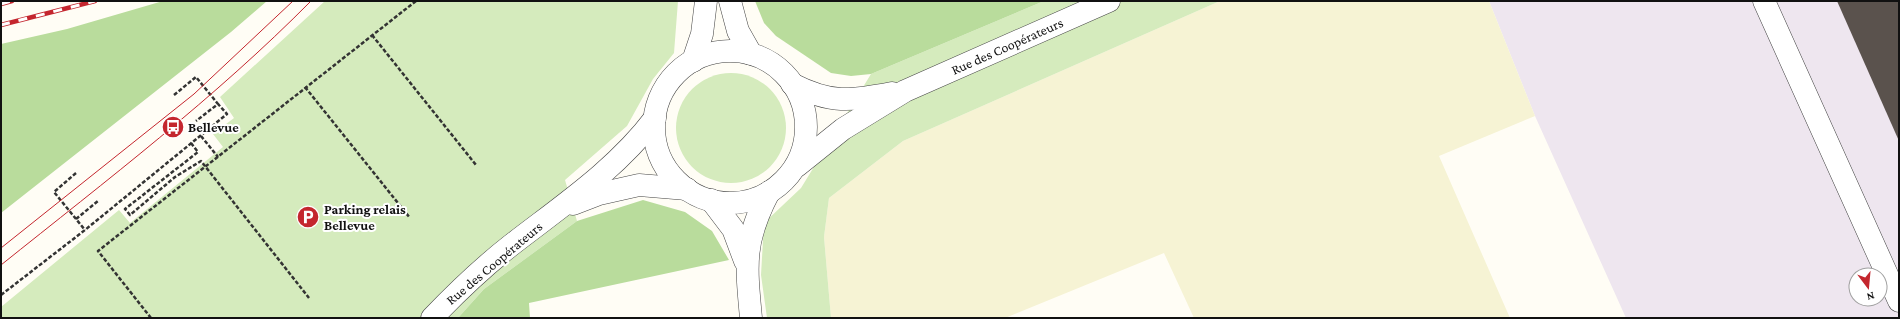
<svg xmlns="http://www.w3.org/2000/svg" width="1900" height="319" viewBox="0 0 1900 319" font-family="'Crimson Pro',serif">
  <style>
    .industrial { fill: #eee6ef; fill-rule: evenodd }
    .farmland { fill: #f6f3d4 }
    .green { fill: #d5ebbd }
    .forest { fill: #b9dc9c }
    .building { fill: #5a524d }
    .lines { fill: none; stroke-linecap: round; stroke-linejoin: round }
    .minor-casing { stroke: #444; stroke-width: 23 }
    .path { stroke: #333; stroke-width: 2.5; stroke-dasharray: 4 2; stroke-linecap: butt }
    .minor { stroke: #fff; stroke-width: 22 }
    .tram { stroke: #c4262e; stroke-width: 1 }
    .rail-casing { stroke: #c4262e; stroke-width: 4.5 }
    .rail { stroke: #fff; stroke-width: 3; stroke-dasharray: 9; stroke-linecap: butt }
    .labels { text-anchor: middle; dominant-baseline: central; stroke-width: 4; stroke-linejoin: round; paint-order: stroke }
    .street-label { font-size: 14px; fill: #111; stroke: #fff }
    .poi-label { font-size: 14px; font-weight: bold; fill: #111; stroke: #fff; text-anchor: start }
  </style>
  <rect width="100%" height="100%" fill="#fffdf5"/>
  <path class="industrial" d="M1489 1H1899V318H1626L1535 116ZM1856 275H1880V299H1856Z"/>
  <polygon class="farmland" points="1220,1 1489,1 1535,116 1439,156 1510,318 1194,318 1164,253 1005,318 831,318 824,237 829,198 903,141"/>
  <g class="green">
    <polygon points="325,1 678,1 674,53 653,79 627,126 565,180 577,221 484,289 458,318 1,318 1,307 119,210 130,223 223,147 213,134 234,118 220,97"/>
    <polygon points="1044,1 1220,1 903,141 829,198 824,237 831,318 767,318 761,275 764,223 801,188 871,74"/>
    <circle cx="731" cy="128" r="55"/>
  </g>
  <g class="forest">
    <polygon points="163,1 267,1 231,32 1,213 1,44 67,29"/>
    <polygon points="755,1 1044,1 871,74 851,76 831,73 776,36 764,23"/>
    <polygon points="643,200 685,212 712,231 729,260 529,303 530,318 458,318 484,289 577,221"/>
  </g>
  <polygon class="building" points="1837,1 1899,1 1899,141"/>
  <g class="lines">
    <g class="minor-casing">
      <g id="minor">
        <polyline points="730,1 738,31 751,54"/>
        <polyline points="1764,1 1899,301"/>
        <circle cx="730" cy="127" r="76"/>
        <polyline points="693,61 702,34 706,1"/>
        <path d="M792 84C831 104 850 101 892 93"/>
        <polyline points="797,166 843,129 905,91 1109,1"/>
        <polyline points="711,200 733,229 745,261"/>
        <polyline points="573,204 599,194 639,185 687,189"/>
        <path d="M432 318C456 293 482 268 510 246 560 207 616 170 655 118"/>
        <path d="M751 318C746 265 743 241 769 192"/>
      </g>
    </g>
    <g class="path">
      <polyline points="372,35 476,165"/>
      <polyline points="305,87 410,218"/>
      <polyline points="174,95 196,77 218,104 196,121"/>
      <polyline points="201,136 218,157"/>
      <polyline points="191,143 198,152 125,209 130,215 175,177 201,161 309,298"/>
      <polyline points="76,173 54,192 85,230"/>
      <polyline points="76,219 98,201"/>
      <polyline points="1,295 85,230 227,114 218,104"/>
      <polyline points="151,318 98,251 416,1"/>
    </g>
    <use href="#minor" class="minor"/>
    <g class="tram">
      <polyline points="1,248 194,94 293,1"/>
      <path d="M1 265C107 180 215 98 311 1"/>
    </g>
    <g class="rail-casing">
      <g id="rail">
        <polyline points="1,4 12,1"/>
        <polyline points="1,25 95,1"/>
      </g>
    </g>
    <use href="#rail" class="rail"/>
  </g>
  <defs>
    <g id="bus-disc" transform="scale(1.15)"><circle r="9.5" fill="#c4262e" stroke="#fff"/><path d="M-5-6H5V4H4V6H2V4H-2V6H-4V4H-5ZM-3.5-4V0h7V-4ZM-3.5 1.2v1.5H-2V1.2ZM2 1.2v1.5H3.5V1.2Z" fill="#fff"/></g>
    <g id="parking-disc" transform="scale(1.15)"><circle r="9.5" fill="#c4262e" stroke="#fff"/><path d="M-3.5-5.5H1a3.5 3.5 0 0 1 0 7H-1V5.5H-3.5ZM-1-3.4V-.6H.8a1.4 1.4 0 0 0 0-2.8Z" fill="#fff"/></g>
  </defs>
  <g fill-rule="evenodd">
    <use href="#bus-disc" x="173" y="127"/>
    <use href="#parking-disc" x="308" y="217"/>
  </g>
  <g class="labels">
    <g class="street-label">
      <text transform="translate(1007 46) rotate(-24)">Rue des Coopérateurs</text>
      <text transform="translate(494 263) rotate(-40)">Rue des Coopérateurs</text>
    </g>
    <g class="poi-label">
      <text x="188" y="127">Bellevue</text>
      <text x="324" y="209">Parking relais<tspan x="324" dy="16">Bellevue</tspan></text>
    </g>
  </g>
  <rect width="1900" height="319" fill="none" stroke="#111111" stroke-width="4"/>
  <g transform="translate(1868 287) rotate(164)"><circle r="19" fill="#ffffff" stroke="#a0a0a0"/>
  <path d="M0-3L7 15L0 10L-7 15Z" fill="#c4262e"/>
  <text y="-6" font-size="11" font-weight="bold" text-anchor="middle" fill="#111111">N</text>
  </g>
</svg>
